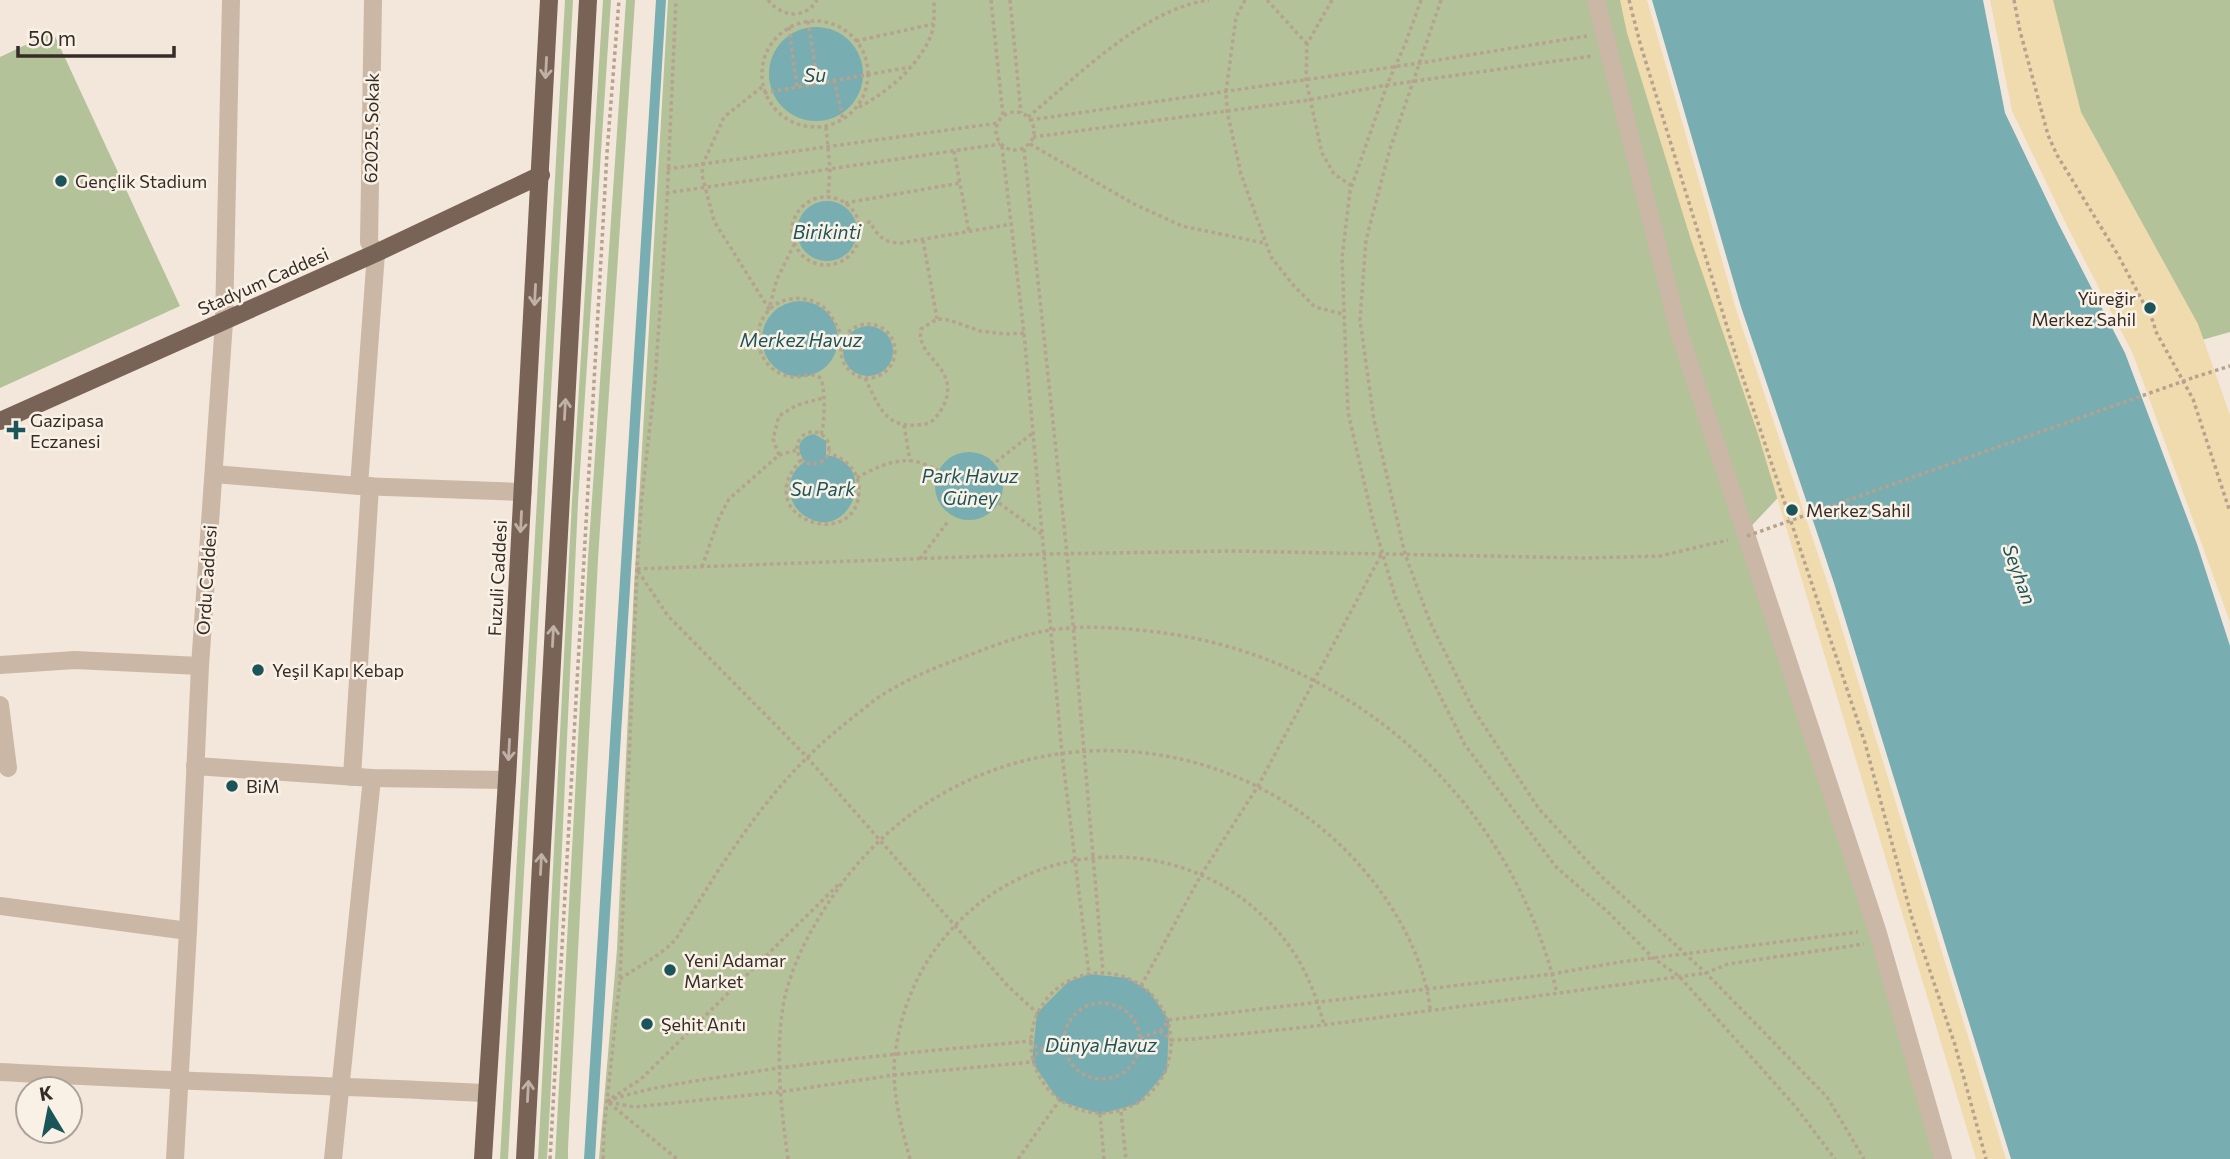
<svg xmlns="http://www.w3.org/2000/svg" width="2230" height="1159" viewBox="0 0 2230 1159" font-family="Commissioner,sans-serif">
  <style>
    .green { fill: #b3c299 }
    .sand { fill: #f0dbaf }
    .water { fill: #78adb1 }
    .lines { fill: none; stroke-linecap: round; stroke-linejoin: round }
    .path { stroke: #b7a18f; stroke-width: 3.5; stroke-dasharray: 3.5 3.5; stroke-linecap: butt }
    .minor { stroke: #cbb7a5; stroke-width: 18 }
    .major { stroke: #796357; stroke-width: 18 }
    .path-bridge { stroke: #b7a18f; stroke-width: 3.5; stroke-dasharray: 3.5 3.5; stroke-linecap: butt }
    .oneway { stroke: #c0b1a6 }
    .poi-dot { fill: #1b5459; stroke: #faf1e6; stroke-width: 2.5 }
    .labels { text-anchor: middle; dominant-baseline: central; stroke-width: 5; stroke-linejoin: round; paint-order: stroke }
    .street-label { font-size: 18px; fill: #362c27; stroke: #faf1e6 }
    .poi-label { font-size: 18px; fill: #362c27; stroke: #faf1e6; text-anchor: start }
    .water-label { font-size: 19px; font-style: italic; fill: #1b5459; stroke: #faf1e6 }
  </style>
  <rect width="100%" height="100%" fill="#f2e7da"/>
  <g class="green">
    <polygon points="565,0 573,0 508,1159 500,1159"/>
    <polygon points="603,0 611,0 578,502 550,1105 547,1159 538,1159 572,501"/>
    <polygon points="626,0 635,0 598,559 568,1148 568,1159 555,1159 588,558"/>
    <polygon points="668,0 1639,0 1790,485 1740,538 1866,919 1935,1159 599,1159 617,949 634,587"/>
    <polygon points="2036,0 2230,0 2230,332 2191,343 2066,119"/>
    <polygon points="53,32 180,306 0,388 0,57"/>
  </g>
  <g class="sand">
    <polygon points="1620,0 1647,0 1736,309 1829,587 2006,1159 1976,1159 1758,434 1691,240 1627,33"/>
    <polygon points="1990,0 2053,0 2081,112 2198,324 2230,415 2230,622 2133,354 2069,230 2012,111"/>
  </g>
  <g class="water">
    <polygon points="656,0 666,0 595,1159 584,1159"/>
    <polygon points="1652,0 1983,0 2005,113 2058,223 2125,353 2197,544 2230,646 2230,1159 2011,1159 1834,583 1741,307"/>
    <circle cx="816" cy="74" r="47"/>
    <circle cx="827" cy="231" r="30"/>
    <circle cx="800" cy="339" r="38"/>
    <circle cx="868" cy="351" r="25"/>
    <path d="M814 434 826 441V455C882 463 849 545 805 516 797 511 792 503 790 494 788 480 794 469 805 461 795 450 798 437 814 434Z"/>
    <circle cx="969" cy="486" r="34"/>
    <polygon points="1089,974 1128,978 1149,991 1169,1020 1167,1071 1138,1104 1100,1114 1059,1101 1032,1062 1037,1013 1068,982"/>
  </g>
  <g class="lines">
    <g class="path">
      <path d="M768 0C781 17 805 20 817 0"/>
      <polyline points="991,0 1003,116"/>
      <polyline points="1010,0 1021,113"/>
      <polyline points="1245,0 1236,17 1226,92 1227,111 1241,174 1271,257 1294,286 1315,307 1343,314"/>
      <polyline points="1267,0 1307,44"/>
      <polyline points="1332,0 1307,44 1306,80 1322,153 1334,174 1352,186"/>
      <polyline points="1421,0 1406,42 1387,85 1350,191 1342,258 1348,412 1373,521 1395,596 1418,652 1465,745 1556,867 1609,913 1653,958 1679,976 1795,1106 1835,1159"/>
      <polyline points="1441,0 1389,152 1366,240 1360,320 1374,420 1405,554 1430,622 1473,709 1539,809 1602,877 1706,973 1827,1097 1864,1159"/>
      <polyline points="1629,0 1640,43 1740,369 1865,743 1912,918 1955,1045 1986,1159"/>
      <polyline points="2014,0 2020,31 2048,135 2057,155 2118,255 2154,323 2155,330 2193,399 2230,512"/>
      <circle cx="815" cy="74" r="53"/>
      <polyline points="808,21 818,83"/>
      <polyline points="789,27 797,87"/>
      <polyline points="856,41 933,24"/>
      <polyline points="834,80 843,119"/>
      <polyline points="762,87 724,117 703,164 702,175 714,221 769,309 777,279 795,243"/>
      <polyline points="764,93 911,67"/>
      <path d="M859 107C888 92 916 68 930 38 935 27 934 12 934 0"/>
      <circle cx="1015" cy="131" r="19"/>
      <path d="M1028 117C1078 76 1143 9 1209 0"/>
      <polyline points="1030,120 1420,63 1587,36"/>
      <polyline points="826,127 830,169 828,197"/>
      <polyline points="1033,137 1309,100 1387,85 1592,56"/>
      <polyline points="1030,144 1134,204 1182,226 1264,243"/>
      <polyline points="1002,146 1024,333 1062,754 1089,974"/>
      <polyline points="1024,149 1067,554 1103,972"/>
      <polyline points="954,151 969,232"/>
      <polyline points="667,169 998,123"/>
      <polyline points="666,193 1000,144"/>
      <circle cx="826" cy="231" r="34"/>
      <polyline points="845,203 960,183"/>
      <path d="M860 224 870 222C878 237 885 243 901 243L1012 224"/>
      <polyline points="923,240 937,319"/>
      <circle cx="868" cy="351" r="27"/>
      <polyline points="2195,377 2230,366"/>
      <path d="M865 378C881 412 888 432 930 423 946 409 955 387 940 368 931 355 918 347 921 329L937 319 949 320 980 331 1006 334 1024 333"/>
      <polyline points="904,425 910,461"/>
      <circle cx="813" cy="448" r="16"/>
      <path d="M821 434C825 426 826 381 819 377 812 372 800 378 793 377 763 374 748 339 765 315 780 293 814 293 830 314 835 322 838 330 844 338"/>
      <polyline points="779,455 773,439 779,416 797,405 823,398"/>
      <path d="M801 460C746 519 861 555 859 488 858 469 845 459 829 453"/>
      <polyline points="996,462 1034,432"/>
      <path d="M857 478C872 469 893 459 911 461 920 461 930 467 938 470"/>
      <polyline points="999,503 1043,535"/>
      <polyline points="920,559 949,520"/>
      <polyline points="702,567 719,518 729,499 779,455 797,450"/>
      <polyline points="637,569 1046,554 1232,551 1586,558 1660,556 1728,540"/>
      <polyline points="638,571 668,616 806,756 1007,985 1037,1013"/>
      <circle cx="1101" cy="1043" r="70"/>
      <path d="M620 979C637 967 658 957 672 943 678 938 682 928 686 922 696 906 706 890 716 874 758 811 791 766 852 718 863 710 874 699 887 692 910 678 936 667 961 658 988 648 1017 636 1045 631 1083 624 1126 628 1164 633 1358 660 1512 804 1557 993"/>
      <polyline points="1141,986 1201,875 1258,786 1381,555"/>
      <circle cx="1102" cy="1041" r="38"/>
      <polyline points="1160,1031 1169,1020 1552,974 1620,962 1858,932"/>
      <polyline points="1140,1038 1160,1031 1172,1040 1194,1039 1324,1025 1706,973 1728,964 1864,944"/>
      <polyline points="612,1098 641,1079 840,883"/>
      <path d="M607 1101C648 1087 690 1082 733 1075 831 1059 931 1051 1030 1041L1039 1049 1064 1047"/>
      <polyline points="609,1102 634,1107 779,1092 894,1075 1032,1062 1039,1049"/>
      <polyline points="609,1103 677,1159"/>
      <polyline points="1121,1112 1126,1159"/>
      <polyline points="1100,1114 1104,1159"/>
      <polyline points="550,1159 607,153 619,0"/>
      <polyline points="603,1159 604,1129 620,979 637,569 642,495 655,382 666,222 676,0"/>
      <path d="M788 1159C781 1108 775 1058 783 1006 790 967 811 928 833 896 955 715 1209 703 1355 860 1392 900 1424 955 1430 1009"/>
      <path d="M910 1159C901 1125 891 1090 895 1055 900 1014 915 975 940 943 1026 831 1195 827 1284 939 1304 964 1316 994 1324 1025"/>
      <polyline points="1018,1159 1059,1101"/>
    </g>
    <g class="minor">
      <polyline points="1596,0 1679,332 1877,930 1943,1159"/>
      <polyline points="214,474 359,486 523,492"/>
      <polyline points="359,486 376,253 369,242 373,0"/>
      <polyline points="0,665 75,660 200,666"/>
      <polyline points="0,705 8,768"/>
      <polyline points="195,766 372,778 507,780"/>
      <polyline points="352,777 370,486"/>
      <polyline points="0,906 188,931"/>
      <path d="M0 1072C162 1081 325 1085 487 1093"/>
      <polyline points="175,1159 188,931 200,666 224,322 231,0"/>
      <polyline points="333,1159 372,778"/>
    </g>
    <g class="major">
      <polyline points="0,421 376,253 541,175"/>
      <polyline points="483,1159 507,780 549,0"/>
      <polyline points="525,1159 588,0"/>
    </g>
    <polyline class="path-bridge" points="1747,536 2195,377"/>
  </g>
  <defs><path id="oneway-shaft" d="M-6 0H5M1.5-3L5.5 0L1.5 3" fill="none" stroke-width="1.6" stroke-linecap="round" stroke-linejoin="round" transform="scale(1.75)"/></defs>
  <g class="oneway">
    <use href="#oneway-shaft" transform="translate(546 68) rotate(93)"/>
    <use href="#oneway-shaft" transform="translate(535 295) rotate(93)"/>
    <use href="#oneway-shaft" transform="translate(565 409) rotate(-87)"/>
    <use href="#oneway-shaft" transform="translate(521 522) rotate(93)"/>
    <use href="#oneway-shaft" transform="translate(553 636) rotate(-87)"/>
    <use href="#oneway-shaft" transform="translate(509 750) rotate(93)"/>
    <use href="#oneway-shaft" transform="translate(541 864) rotate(-87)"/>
    <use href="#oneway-shaft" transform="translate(528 1091) rotate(-87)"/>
  </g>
  <g class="poi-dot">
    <circle cx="61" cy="181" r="7"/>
    <circle cx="2150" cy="308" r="7"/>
    <path d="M12.5 419.5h7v7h7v7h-7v7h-7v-7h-7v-7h7z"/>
    <circle cx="1792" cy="510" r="7"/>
    <circle cx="258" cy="670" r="7"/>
    <circle cx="232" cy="786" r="7"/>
    <circle cx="670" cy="970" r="7"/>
    <circle cx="647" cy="1024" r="7"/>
  </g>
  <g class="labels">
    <g class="street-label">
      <text transform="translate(371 128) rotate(-89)">62025. Sokak</text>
      <text transform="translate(263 281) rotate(-24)">Stadyum Caddesi</text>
      <text transform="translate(497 578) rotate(-87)">Fuzuli Caddesi</text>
      <text transform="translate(206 580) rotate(-86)">Ordu Caddesi</text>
    </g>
    <g class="poi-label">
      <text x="75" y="181">Gençlik Stadium</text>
      <text x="2136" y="298" text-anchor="end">Yüreğir<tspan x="2136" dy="21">Merkez Sahil</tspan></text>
      <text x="30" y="420">Gazipasa<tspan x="30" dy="21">Eczanesi</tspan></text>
      <text x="1806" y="510">Merkez Sahil</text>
      <text x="272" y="670">Yeşil Kapı Kebap</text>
      <text x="246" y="786">BiM</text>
      <text x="684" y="960">Yeni Adamar<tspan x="684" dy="21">Market</tspan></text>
      <text x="661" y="1024">Şehit Anıtı</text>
    </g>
    <g class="water-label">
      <text x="815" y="74">Su</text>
      <text x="827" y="231">Birikinti</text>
      <text x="801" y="339">Merkez Havuz</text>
      <text x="970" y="475">Park Havuz<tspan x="970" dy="22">Güney</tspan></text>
      <text x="823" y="488">Su Park</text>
      <text transform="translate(2020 574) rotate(70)">Seyhan</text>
      <text x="1101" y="1044">Dünya Havuz</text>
    </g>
  </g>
  <g transform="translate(49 1110) rotate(350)"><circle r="33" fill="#faf1e6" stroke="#aca29a" stroke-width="2"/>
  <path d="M0-5L12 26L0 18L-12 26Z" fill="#1b5459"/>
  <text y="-10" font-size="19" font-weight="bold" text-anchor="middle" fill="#362c27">K</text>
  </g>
  <path d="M18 46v10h156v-10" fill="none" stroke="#362c27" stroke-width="3.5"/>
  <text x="28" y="46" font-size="21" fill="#362c27" stroke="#faf1e6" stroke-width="5" paint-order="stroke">50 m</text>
</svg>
